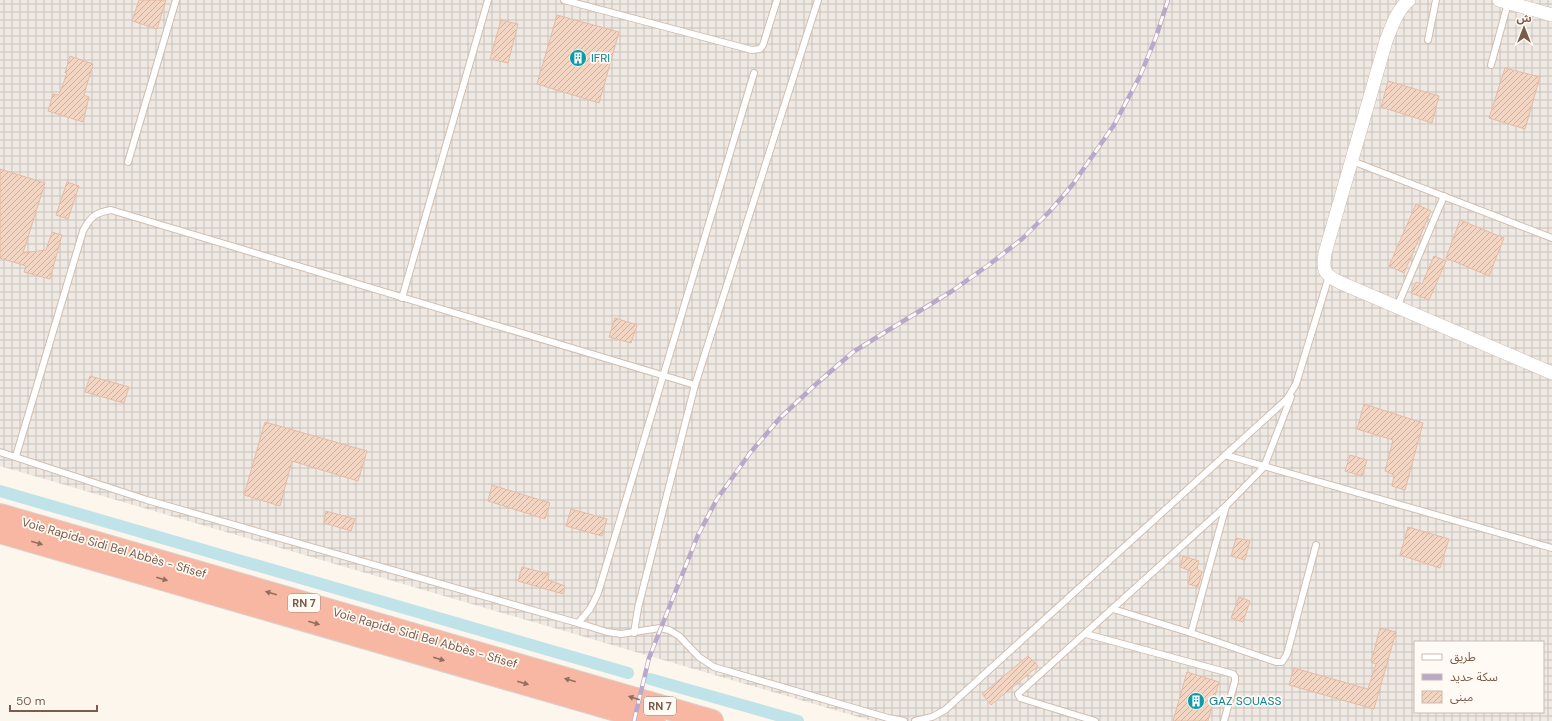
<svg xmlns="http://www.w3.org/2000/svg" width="1552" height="721" viewBox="0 0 1552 721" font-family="'DM Sans','Noto Sans Arabic',sans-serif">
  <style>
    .industrial { fill: url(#industrial-grid); fill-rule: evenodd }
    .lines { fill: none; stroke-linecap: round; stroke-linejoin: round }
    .canal { stroke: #bfe3e8; stroke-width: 12 }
    .building { fill: url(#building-hatch); stroke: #e6bba3 }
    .lane-casing { stroke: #d1beb0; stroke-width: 8 }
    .street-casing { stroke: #d1beb0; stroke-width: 14 }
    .highway-casing { stroke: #dad1cd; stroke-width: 24 }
    .lane { stroke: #fff; stroke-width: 6 }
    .street { stroke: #fff; stroke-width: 13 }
    .highway { stroke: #f7b7a3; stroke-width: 22 }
    .rail-casing { stroke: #b9a8c9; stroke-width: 4.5 }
    .rail { stroke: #fffaf3; stroke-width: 3; stroke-dasharray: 9; stroke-linecap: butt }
    .oneway { fill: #936e5e }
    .labels { text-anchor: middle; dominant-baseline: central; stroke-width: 3.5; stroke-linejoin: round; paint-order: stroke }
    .shield { fill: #fffaf3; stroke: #a28b7f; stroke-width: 1 }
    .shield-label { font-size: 11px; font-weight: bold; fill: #7a5c4d }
    .culture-label { font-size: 12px; fill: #0d838f; stroke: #fffaf3; text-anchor: start }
    .street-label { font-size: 12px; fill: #7a5c4d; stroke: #fffaf3 }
  </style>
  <defs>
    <pattern id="industrial-grid" width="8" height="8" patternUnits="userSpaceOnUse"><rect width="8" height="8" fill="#efe9e4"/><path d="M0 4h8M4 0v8" fill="none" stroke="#c7c0bb"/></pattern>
    <pattern id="building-hatch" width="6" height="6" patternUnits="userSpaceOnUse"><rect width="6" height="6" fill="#f3d5c3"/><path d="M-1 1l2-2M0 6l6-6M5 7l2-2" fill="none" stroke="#cab0a1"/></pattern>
  </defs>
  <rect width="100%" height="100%" fill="#fdf6ec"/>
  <path class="industrial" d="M0 0H1552V721H872L0 466ZM1415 642H1543V712H1415Z"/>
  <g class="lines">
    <g class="canal">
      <polyline points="0,491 628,673"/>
      <polyline points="650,679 798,721"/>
    </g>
  </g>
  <g class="building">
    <polygon points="139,0 166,0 157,29 132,21"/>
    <polygon points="557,15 619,32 599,103 537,84"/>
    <polygon points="501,20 518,24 508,63 490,59"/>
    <polygon points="70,56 93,64 84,95 89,97 83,122 48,111 53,94 59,95 67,73 65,73"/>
    <polygon points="1505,68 1540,77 1525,129 1489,118"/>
    <polygon points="1388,81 1439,96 1432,123 1381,107"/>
    <polygon points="0,169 45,183 23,253 46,250 52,232 62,235 50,279 24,272 26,266 0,258"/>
    <polygon points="67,182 79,186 68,219 56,215"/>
    <polygon points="1416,204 1431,211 1404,273 1389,266"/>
    <polygon points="1460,220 1504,238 1489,276 1446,258"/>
    <polygon points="1434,256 1446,261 1429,300 1411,293 1416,282 1422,284"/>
    <polygon points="615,318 637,325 631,343 609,337"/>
    <polygon points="90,376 129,387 124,403 85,392"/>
    <polygon points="1364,404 1423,423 1405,490 1392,486 1394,475 1385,471 1393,440 1357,429"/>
    <polygon points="265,422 367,451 358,481 292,461 280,506 244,495"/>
    <polygon points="1350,455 1367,460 1362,476 1345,471"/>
    <polygon points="492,485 550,503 545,519 488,501"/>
    <polygon points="571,509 607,519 602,536 566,526"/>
    <polygon points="326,511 355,519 351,531 324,523"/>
    <polygon points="1408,527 1449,539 1440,568 1400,555"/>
    <polygon points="1236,538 1250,541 1245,560 1231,556"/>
    <polygon points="1183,556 1199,561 1197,569 1202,572 1198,587 1188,584 1191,571 1180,567"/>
    <polygon points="522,567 549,574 548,580 565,586 563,594 518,581"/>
    <polygon points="1239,597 1250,601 1243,622 1231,618"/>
    <polygon points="1380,628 1396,632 1374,709 1289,685 1294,668 1368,689 1376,664 1371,662"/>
    <polygon points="1028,656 1038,666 991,705 982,694"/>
    <polygon points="1187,672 1219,682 1208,721 1173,721"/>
  </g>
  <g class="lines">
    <g class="lane-casing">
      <g id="lane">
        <polyline points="564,0 752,50 760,49 763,45 777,0"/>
        <polyline points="1428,40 1436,0"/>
        <polyline points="1491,65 1508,3"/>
        <polyline points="1352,161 1552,238"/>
        <polyline points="128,162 176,0"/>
        <polyline points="402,298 488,0"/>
        <polyline points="1397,307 1444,196"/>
        <polyline points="0,452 147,500 588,626 607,632 621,634 660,628 669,630 679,636 699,657 714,667 888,718 904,721"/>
        <polyline points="1225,455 1552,548"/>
        <path d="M16 456 83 231C91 216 95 213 111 210L695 385"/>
        <polyline points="1113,609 1191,633 1276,662 1282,662 1287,654 1316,545"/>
        <polyline points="578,623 590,609 598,593 754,73"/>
        <polyline points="634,633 638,608 695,385 818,0"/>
        <polyline points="1191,633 1226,506"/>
        <polyline points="1086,634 1233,674 1235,677 1235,681 1224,721"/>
        <polyline points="915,721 932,717 945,710 1287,399 1296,384 1329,276"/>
        <polyline points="1095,721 1020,698 1018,694 1226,506 1264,467 1291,397"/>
      </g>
    </g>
    <g class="street-casing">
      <g id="street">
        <path d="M1409 0C1397 10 1392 26 1386 41L1325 253C1322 272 1325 275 1341 283L1552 373"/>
        <polyline points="1499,0 1552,15"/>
      </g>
    </g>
    <g class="highway-casing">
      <g id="highway">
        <polyline points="0,515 712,721"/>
        <polyline points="0,532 654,721"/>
      </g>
    </g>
    <use href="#lane" class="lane"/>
    <use href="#street" class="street"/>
    <use href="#highway" class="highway"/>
    <g class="rail-casing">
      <polyline id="rail" points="634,721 649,658 698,535 717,499 750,453 780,418 815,385 853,352 952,291 990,264 1022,239 1050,211 1073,184 1114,125 1140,76 1156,37 1168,0"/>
    </g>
    <use href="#rail" class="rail"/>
  </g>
  <defs><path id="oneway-solid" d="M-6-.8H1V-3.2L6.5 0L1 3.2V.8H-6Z"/></defs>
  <g class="oneway">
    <use href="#oneway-solid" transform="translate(37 543) rotate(16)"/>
    <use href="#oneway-solid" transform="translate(162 579) rotate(16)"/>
    <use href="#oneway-solid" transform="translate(271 593) rotate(-164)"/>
    <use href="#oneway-solid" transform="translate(314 623) rotate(16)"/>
    <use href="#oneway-solid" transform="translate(439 659) rotate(16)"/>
    <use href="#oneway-solid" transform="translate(570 680) rotate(-164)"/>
    <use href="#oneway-solid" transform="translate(523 683) rotate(16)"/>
    <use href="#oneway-solid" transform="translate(634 698) rotate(-163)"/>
  </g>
  <defs>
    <g id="building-disc" transform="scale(0.9)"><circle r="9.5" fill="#0f9aa8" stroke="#fffaf3"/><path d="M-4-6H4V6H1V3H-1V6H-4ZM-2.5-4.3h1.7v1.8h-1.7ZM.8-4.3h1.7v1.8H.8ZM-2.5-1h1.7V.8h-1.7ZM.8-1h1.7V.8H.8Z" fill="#fff"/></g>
  </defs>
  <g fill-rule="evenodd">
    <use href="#building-disc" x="578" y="58"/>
    <use href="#building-disc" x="1196" y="701"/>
  </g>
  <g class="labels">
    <g class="shield">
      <rect x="288" y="594" width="32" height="18" rx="3"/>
      <rect x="644" y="697" width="32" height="18" rx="3"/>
    </g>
    <g class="shield-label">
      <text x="304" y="603">RN 7</text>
      <text x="660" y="706">RN 7</text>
    </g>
    <g class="culture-label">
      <text x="591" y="58">IFRI</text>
      <text x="1209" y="701">GAZ SOUASS</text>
    </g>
    <g class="street-label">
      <text transform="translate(114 548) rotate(16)">Voie Rapide Sidi Bel Abbès - Sfisef</text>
      <text transform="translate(425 638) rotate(16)">Voie Rapide Sidi Bel Abbès - Sfisef</text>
    </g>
  </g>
  <rect x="1414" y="641" width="130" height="72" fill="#fffaf3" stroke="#cabbb1"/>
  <rect x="1422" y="654" width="20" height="6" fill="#ffffff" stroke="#cabbb1"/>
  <text x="1450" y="661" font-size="12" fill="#7a5c4d">طريق</text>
  <rect x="1422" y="674" width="20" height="6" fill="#b9a8c9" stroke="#cabbb1"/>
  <text x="1450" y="681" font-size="12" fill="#7a5c4d">سكة حديد</text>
  <rect x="1422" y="691" width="20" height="12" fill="url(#building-hatch)" stroke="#cabbb1"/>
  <text x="1450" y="701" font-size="12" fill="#7a5c4d">مبنى</text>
  <g transform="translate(1524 28)" stroke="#fffaf3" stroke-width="3" paint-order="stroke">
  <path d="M0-3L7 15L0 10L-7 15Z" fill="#7a5c4d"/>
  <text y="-6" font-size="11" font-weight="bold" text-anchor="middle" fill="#7a5c4d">ش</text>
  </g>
  <path d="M10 705v6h87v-6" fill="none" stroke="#7a5c4d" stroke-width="2"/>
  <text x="16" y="705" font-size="12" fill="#7a5c4d" stroke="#fffaf3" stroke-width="3" paint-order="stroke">50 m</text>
</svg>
